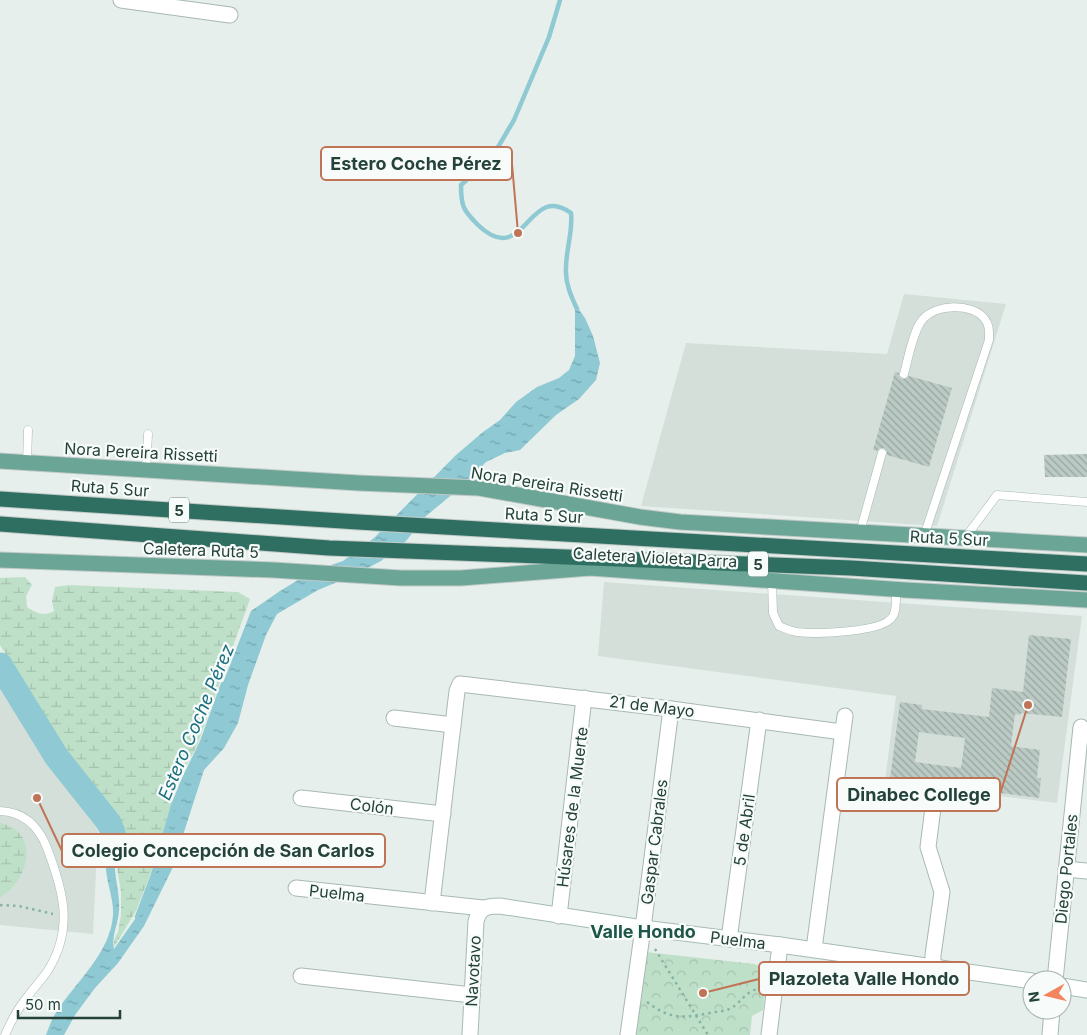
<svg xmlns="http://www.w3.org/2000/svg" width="1087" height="1035" viewBox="0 0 1087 1035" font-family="Inter,sans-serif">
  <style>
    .built { fill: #d4dfda }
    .wetland { fill: url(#wetland-marsh) }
    .park { fill: url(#park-crowns) }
    .water { fill: url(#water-ripples) }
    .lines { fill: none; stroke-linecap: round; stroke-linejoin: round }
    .stream { stroke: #8ec9d4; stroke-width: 4.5 }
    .river { stroke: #8ec9d4; stroke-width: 25 }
    .building { fill: url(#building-back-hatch); fill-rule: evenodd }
    .lane-casing { stroke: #a8b8b2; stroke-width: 9 }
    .street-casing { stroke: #a8b8b2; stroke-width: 17 }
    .secondary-casing { stroke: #a4bbb3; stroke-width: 17 }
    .primary-casing { stroke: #c2cac8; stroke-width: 17 }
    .highway-casing { stroke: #c2cac8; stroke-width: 17 }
    .path { stroke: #86b3a5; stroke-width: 2.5; stroke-dasharray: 2.5 4; stroke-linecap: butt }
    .lane { stroke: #fff; stroke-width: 8 }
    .street { stroke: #fff; stroke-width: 15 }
    .secondary { stroke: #fff; stroke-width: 15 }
    .primary { stroke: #6aa596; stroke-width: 15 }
    .highway { stroke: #2f6f62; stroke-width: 15 }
    .labels { text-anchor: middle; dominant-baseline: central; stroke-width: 4.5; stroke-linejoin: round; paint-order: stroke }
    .shield { fill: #f7fbf9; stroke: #637a73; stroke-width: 1 }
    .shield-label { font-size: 15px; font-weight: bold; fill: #24423a }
    .street-label { font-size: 16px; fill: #24423a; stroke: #f7fbf9 }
    .water-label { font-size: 18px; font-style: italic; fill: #1c6f80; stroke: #f7fbf9 }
    .neighbourhood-label { font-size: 18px; font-weight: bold; fill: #1f5548; stroke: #f7fbf9 }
    .leader { fill: none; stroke: #c07456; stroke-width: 2 }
    .callout-dot { fill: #c07456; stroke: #f7fbf9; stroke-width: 2 }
    .callout { fill: #f7fbf9; stroke: #c07456; stroke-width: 2 }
    .callout-label { font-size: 18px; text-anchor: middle; font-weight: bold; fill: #24423a }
  </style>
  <defs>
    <pattern id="wetland-marsh" width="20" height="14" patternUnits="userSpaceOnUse" patternTransform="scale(1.25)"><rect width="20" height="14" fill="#bfe0c8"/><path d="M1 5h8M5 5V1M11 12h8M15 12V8" fill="none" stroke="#a4c1ad"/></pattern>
    <pattern id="park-crowns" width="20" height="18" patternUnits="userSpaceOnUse" patternTransform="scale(1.25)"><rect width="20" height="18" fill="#bfe0c8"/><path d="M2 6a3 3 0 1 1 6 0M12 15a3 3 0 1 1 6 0" fill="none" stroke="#a4c1ad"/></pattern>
    <pattern id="water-ripples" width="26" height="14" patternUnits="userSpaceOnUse" patternTransform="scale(1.25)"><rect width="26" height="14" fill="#8ec9d4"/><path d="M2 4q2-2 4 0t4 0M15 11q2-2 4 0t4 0" fill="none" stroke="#74a5ad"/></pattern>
    <pattern id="building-back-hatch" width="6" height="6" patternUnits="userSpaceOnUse" patternTransform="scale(1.25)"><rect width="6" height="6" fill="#bbcac4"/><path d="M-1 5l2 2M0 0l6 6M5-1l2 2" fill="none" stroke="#98a6a0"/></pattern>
  </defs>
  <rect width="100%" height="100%" fill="#e6efeb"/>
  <g class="built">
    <polygon points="904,294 1006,304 937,526 641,506 686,343 887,354"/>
    <polygon points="604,582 1082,616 1057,803 990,795 885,780 896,696 598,656"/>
    <polygon points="0,683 49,766 98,830 93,934 0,925"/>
  </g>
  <g class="wetland">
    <path d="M25 577 32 585 26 596 27 607C36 613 44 617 54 611L52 601 55 587 69 585 238 592 250 599 197 746 179 779 151 873 136 911 114 947V940L118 932 121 915V892L117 868 121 827 114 813 62 748 0 645V578Z"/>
    <path d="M0 823C41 831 29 882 0 897Z"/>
  </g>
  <polygon class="park" points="646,952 754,964 759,966 767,977 763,1010 752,1016 750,1035 635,1035"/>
  <path class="water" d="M575 304 585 318 593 336 600 363 596 380 579 399 556 415 520 450 505 453 486 462 466 483 426 516 406 541 381 561 352 576 318 590 277 614 266 635 248 685 238 723 224 748 204 770 172 869 144 926 118 963 95 988 75 1015 64 1035H46C49 1027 52 1018 57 1011 76 982 111 952 113 915 114 900 107 884 106 869 105 850 109 834 96 818L102 814 110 819C118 839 113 849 115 869 116 883 120 896 119 911 118 924 111 938 114 949L140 912 153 875 173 806 183 781 202 742 221 688 251 611 280 591 311 572 343 561 374 538 456 455 483 432 500 420 516 402 537 387 559 378 569 370 575 356Z"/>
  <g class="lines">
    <g class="stream">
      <path d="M560 0 549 37 514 120 491 159 480 173 470 177 461 185C461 206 463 210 478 225 525 270 528 181 571 213 573 232 566 249 566 268 565 283 571 296 577 309"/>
      <polyline points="137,917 153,875 173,806 183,781 202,742 223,684"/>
    </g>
    <polyline class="river" points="0,665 56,756 109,823 113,833 112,845"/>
  </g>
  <g class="building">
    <polygon points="895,372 899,373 899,376 902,379 906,379 909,376 952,388 929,467 887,455 887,451 884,448 880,448 877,451 873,450"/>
    <polygon points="1087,454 1087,477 1045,477 1044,455"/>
    <path d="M1029 635 1071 639 1062 717 1021 713 1020 715 1015 714 1011 746 1040 750 1037 778H1041L1039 798 890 779 900 702 922 705V709L989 717 992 688 1023 692ZM919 732 965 738 961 768 915 762Z"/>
  </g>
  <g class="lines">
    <g class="lane-casing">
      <g id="lane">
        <path d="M904 374C908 360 913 330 923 319 936 304 971 303 984 318 990 325 989 332 989 340L924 536"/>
        <polyline points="27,463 28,430"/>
        <polyline points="146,470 148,434"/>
        <polyline points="860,532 882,453"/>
        <polyline points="965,538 997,495 1087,502"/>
        <path d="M772 581 773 613 779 626C784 628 791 631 797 632 815 634 884 633 893 616 897 609 896 598 896 590"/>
        <path d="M0 811C24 812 39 827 47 848 64 892 74 930 47 972 41 980 34 988 28 996 18 1008 11 1021 5 1035"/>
      </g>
    </g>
    <g class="street-casing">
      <g id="street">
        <polyline points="121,0 230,15"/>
        <polyline points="394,718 453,725"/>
        <polyline points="301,798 443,814"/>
        <polyline points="1066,869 1087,871"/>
        <polyline points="296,888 483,908"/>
        <polyline points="432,903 457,691 460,684 671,709 842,732"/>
        <polyline points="559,916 584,698"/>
        <polyline points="729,939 759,720"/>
        <polyline points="814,949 845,716"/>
        <polyline points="933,966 933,955 942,892 928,847 934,800"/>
        <polyline points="301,976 472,995"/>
        <polyline points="1055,980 1081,727"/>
        <polyline points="628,1035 643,928 671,709"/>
        <polyline points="769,1035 780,945"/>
        <polyline points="1050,1035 1052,1010"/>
      </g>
    </g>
    <g class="secondary-casing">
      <g id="secondary">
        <polyline points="1062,986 1087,990"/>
        <path d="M470 1035 476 921C480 907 487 906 500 906L643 928 780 945 1032 981"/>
      </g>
    </g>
    <g class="primary-casing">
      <g id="primary">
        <polyline points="0,461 359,483 479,488 640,517 680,522 1087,545"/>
        <polyline points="0,560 273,570 401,578 461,578 590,568 905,590 1087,600"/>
      </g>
    </g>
    <g class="highway-casing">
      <g id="highway">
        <polyline points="0,499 358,522 1087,564"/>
        <polyline points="0,524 329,548 851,568 1087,583"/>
      </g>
    </g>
    <g class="path">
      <polyline points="0,905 19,906 53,914"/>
      <polyline points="655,949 708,1035"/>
      <path d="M647 1002C671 1020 682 1018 710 1013 718 1011 725 1012 733 1007 742 1001 748 988 762 989"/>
    </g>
    <use href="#lane" class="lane"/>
    <use href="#street" class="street"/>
    <use href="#secondary" class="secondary"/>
    <use href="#primary" class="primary"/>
    <use href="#highway" class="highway"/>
  </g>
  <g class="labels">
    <g class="shield">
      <rect x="169" y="497.5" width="20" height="25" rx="4"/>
      <rect x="748" y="551.5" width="20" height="25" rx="4"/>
    </g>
    <g class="shield-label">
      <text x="179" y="510">5</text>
      <text x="758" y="564">5</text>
    </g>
    <g class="street-label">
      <text transform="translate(141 452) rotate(3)">Nora Pereira Rissetti</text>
      <text transform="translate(547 484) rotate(9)">Nora Pereira Rissetti</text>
      <text transform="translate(110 488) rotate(4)">Ruta 5 Sur</text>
      <text transform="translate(544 515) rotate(3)">Ruta 5 Sur</text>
      <text transform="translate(949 538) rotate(3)">Ruta 5 Sur</text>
      <text transform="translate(201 550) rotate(2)">Caletera Ruta 5</text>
      <text transform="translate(655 557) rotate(3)">Caletera Violeta Parra</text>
      <text transform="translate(652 706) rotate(7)">21 de Mayo</text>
      <text transform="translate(372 806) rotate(7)">Colón</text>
      <text transform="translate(572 807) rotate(-83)">Húsares de la Muerte</text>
      <text transform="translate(744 830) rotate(-82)">5 de Abril</text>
      <text transform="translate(654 842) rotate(-83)">Gaspar Cabrales</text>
      <text transform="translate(1066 869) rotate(-84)">Diego Portales</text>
      <text transform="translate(337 893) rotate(6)">Puelma</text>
      <text transform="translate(738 940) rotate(7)">Puelma</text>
      <text transform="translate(473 971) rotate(-87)">Navotavo</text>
    </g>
    <g class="water-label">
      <text transform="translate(196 722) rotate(-67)">Estero Coche Pérez</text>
    </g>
    <g class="neighbourhood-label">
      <text x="643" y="931">Valle Hondo</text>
    </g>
  </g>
  <path class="leader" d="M518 233L512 164M1028 705L1000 794M37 798L62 851M703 993L759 979"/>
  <g class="callout-dot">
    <circle cx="518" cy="233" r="5"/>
    <circle cx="1028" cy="705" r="5"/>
    <circle cx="37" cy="798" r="5"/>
    <circle cx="703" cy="993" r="5"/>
  </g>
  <g class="callout">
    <rect x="321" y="147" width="191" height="33" rx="5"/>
    <rect x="837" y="778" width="163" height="33" rx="5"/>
    <rect x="62" y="834" width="323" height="33" rx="5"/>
    <rect x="759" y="962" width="210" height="33" rx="5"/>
  </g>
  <g class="callout-label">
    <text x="416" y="170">Estero Coche Pérez</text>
    <text x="919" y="801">Dinabec College</text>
    <text x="223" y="857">Colegio Concepción de San Carlos</text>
    <text x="864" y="985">Plazoleta Valle Hondo</text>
  </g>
  <g transform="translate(1047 995) rotate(262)"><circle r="24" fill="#f7fbf9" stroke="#a3b1ad"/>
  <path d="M0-4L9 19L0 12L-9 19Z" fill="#f4845f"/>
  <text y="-8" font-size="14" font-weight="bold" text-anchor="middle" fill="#24423a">N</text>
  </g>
  <path d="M18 1010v8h102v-8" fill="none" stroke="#24423a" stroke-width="2.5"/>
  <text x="25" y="1010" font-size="15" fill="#24423a" stroke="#f7fbf9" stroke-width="4" paint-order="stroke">50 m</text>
</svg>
